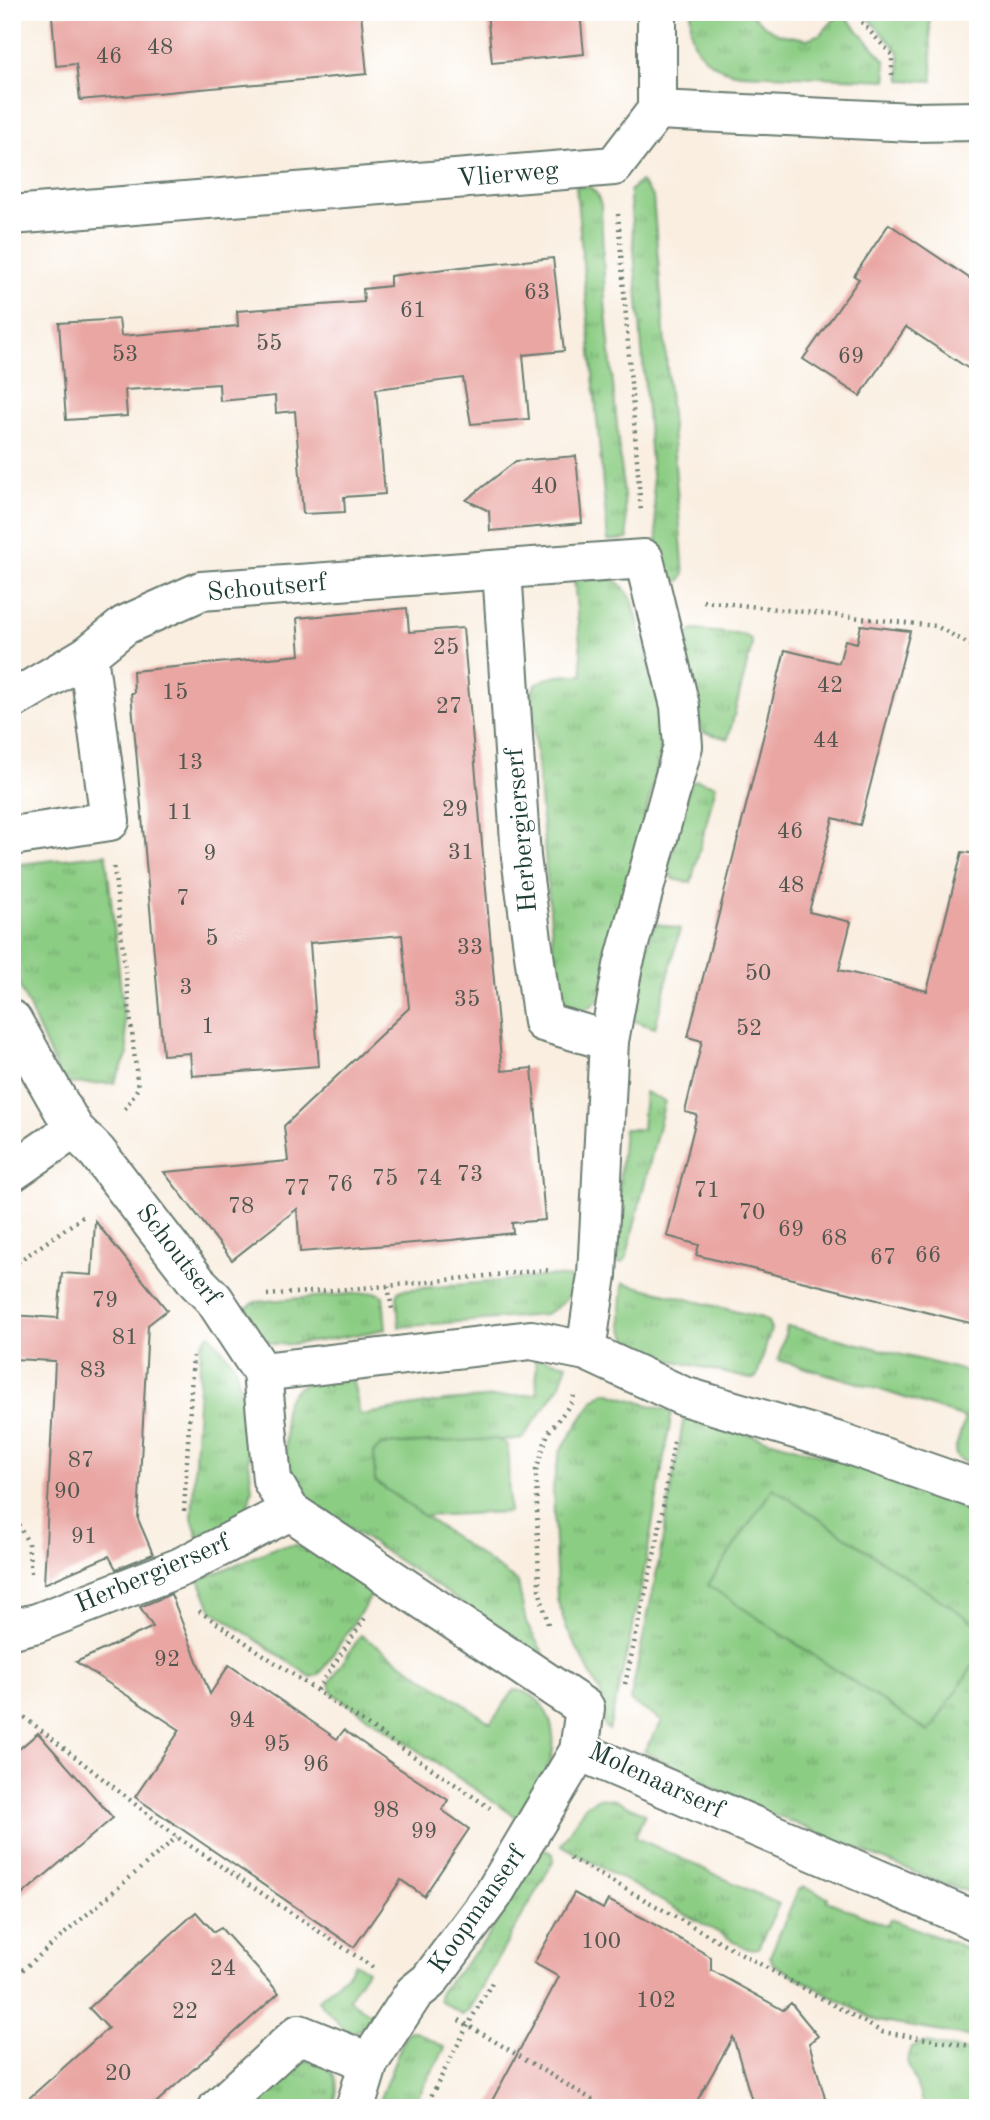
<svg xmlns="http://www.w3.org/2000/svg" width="990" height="2120" viewBox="0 0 990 2120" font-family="'Old Standard TT',serif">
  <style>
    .grass { fill: url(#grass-tufts); stroke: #56855c; stroke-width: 2 }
    .garden { fill: #8ccd84; stroke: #56855c; stroke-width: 2 }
    .building { fill: #e9a6a3 }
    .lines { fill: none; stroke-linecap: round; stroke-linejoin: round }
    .minor-casing { stroke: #6b7b70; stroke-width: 42 }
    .tertiary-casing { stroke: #6b7b70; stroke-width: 42 }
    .path { stroke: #6b7b70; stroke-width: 4.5; stroke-dasharray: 2 5; stroke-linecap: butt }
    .minor { stroke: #fff; stroke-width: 38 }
    .tertiary { stroke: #fff; stroke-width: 38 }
    .labels { text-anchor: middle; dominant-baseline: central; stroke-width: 5; stroke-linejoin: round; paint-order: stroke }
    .number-label { font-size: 23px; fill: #525750 }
    .street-label { font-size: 26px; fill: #1f3d34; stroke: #fff }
  </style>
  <defs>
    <pattern id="grass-tufts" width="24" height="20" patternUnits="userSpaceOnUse" patternTransform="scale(1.75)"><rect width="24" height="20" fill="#8ccd84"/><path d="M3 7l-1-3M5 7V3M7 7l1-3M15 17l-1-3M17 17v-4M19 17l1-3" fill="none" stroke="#72a86d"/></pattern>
  </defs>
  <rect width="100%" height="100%" fill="#fff"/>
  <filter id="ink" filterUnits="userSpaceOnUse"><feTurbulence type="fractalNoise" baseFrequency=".0143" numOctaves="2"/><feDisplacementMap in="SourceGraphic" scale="14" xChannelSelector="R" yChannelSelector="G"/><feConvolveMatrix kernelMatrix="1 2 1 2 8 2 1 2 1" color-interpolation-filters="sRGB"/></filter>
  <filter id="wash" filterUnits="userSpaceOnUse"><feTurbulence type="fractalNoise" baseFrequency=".00686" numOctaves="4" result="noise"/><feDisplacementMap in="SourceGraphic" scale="28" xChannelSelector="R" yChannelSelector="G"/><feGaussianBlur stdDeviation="1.57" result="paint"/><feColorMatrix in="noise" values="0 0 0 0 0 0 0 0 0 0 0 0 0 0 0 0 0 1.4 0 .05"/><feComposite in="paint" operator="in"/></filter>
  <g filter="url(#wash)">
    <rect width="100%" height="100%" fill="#f9eee0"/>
    <g class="grass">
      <path d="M691 12H748L766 27 779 34 807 39 821 34 841 12 885 60 887 80 740 74C720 71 697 58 692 36 690 29 691 20 691 12Z"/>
      <polygon points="863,12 929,12 933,81 901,80 899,52"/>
      <polygon points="640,181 653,197 684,575 680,581 665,583 658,549 630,200 630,191"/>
      <polygon points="576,186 590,187 597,194 601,205 605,301 628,539 608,541"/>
      <path d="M611 579 620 583 632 599 660 709 664 733 661 753 598 1001C584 1012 572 1017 558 1003L531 693C538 673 565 676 583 675L574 580Z"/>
      <polygon points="694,630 745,635 751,639 752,645 728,739 703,732 700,727 683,641 686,636"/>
      <polygon points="696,780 716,785 691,883 673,879 668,868 690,784"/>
      <polygon points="106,854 128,1054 114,1083 63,1084 12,969 12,865"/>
      <polygon points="658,924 680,929 655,1028 637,1022 633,1019 636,996 652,929"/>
      <polygon points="645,1092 665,1101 626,1259 622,1263 612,1263 624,1129 642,1129"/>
      <path d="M552 1276 573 1278C573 1298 560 1307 543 1315L399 1327 397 1296 398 1292 402 1290Z"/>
      <path d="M623 1283 762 1318 768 1322 771 1329 757 1376 754 1379H750L642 1353C614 1331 621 1315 623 1283Z"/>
      <path d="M375 1292 383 1296 386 1329C362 1333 290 1349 271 1343 257 1338 248 1324 239 1313L255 1302Z"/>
      <polygon points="787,1327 792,1327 978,1374 978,1466 961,1460 956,1456 955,1450 965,1418 869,1386 778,1360"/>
      <polygon points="210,1334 234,1364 241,1389 252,1489 246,1513 199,1540 192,1518 201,1344"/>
      <polygon points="533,1357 567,1364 559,1387 522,1439 381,1445 374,1453 376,1482 518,1582 526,1623 544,1654 540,1655 303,1497 292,1481 287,1467 284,1409 288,1398 296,1389 310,1381 350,1376 353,1381 360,1415 445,1401 537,1394 536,1365"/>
      <polygon points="606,1392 672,1412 639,1600 609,1730 604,1726 601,1694 567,1629 557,1599 553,1487 560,1451 594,1400"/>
      <polygon points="684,1416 832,1458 978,1508 978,1895 931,1879 738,1800 644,1751 662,1721 630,1701 659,1561"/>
      <polygon points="296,1545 308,1547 374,1592 319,1675 311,1677 212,1610 199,1580 277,1547"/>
      <path d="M361 1635 491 1723 514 1690C546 1692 559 1731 551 1759 547 1774 527 1803 518 1818L332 1693 330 1682Z"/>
      <polygon points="599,1798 617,1800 645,1814 635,1837 779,1904 758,1948 748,1949 561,1845 585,1806"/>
      <polygon points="542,1848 553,1854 554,1860 468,2011 462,2015 439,2000 440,1992 485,1941"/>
      <polygon points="804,1887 828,1897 827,1901 887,1926 890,1919 978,1952 978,2038 877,2021 773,1964 770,1956 798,1890"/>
      <polygon points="355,1963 367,1970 348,1999 372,2015 365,2027 353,2032 343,2029 318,2000 347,1974"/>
      <polygon points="410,2031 415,2031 445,2048 412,2108 376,2108 406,2034"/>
      <polygon points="927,2043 978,2053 978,2108 923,2108 920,2094 907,2061 912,2047 918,2044"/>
      <path d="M304 2060C333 2065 344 2080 332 2108H243L290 2065Z"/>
    </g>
    <g class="garden">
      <polygon points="497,1439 508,1445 509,1512 424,1516 375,1481 374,1452 381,1445"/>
      <polygon points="773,1488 978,1625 978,1658 929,1732 708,1585"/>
    </g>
    <g id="blocks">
      <g class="building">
        <polygon points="89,12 361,12 367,74 80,100 76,64 56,66 52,15"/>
        <polygon points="487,12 580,12 584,54 492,63"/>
        <polygon points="889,224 978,284 978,375 906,327 860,396 803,359 859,279 854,276"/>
        <polygon points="553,258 564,351 523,355 529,419 471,424 463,378 376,389 385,494 344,497 345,512 303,514 295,411 276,413 275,396 220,401 219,384 125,390 127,416 66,420 59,323 119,319 121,336 238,326 237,311 364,302 363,289 390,286 390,276 461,267"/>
        <polygon points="576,456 582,523 490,531 489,511 466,500 516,461"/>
        <polygon points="407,608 409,632 463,628 502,1071 532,1068 545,1220 512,1223 513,1233 452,1240 300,1252 297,1209 232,1260 164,1172 288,1161 284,1126 409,1008 402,935 310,943 319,1066 192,1076 190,1053 163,1055 131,693 134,693 133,671 300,655 297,618"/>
        <polygon points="861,625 910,631 860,825 833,818 809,912 851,922 839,970 927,991 962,852 978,854 978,1325 696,1255 699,1245 667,1236 697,1115 685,1112 702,1041 688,1037 785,650 839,663 845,640 857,643"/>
        <polygon points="95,1221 167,1310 148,1325 138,1519 153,1554 116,1569 109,1556 44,1584 55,1361 12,1359 12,1315 58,1318 62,1273 92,1275"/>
        <polygon points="171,1594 210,1694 229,1665 337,1739 344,1730 397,1767 448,1800 442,1810 469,1829 424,1896 401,1880 354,1947 135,1797 180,1730 76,1662 153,1627 140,1607"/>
        <polygon points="38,1733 113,1818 12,1903 12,1755"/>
        <polygon points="574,1893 603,1909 608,1900 643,1918 711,1957 711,1970 783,2010 791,2003 818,2036 809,2043 828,2108 754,2108 733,2037 693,2108 488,2108 559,1977 534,1963"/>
        <polygon points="196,1912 214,1932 221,1928 279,1993 150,2108 18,2108 108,2028 89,2008"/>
      </g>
    </g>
  </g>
  <g filter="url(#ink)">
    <use href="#blocks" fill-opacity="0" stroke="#6b7b70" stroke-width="2"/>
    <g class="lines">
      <g class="minor-casing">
        <g id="minor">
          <polyline points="657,12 657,110 913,122 978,121"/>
          <polyline points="502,570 521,857 543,1022 609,1041"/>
          <polyline points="12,700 88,655"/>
          <polyline points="12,836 110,821 88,655 125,625 201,591 644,559 680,706 683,746 623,966 609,1041 597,1275 586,1351"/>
          <polyline points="12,1020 74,1129 97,1152 197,1282 214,1299 262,1372 272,1480 290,1511 585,1708 579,1751 493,1895 429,1981 414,1993 369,2062 355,2108"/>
          <polyline points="12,1172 74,1129"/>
          <polyline points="262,1372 531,1340 586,1351 683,1396 843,1443 978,1490"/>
          <polyline points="12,1629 37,1623 181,1567 290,1511"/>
          <polyline points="579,1751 978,1922"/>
          <polyline points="218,2108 299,2034 369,2062"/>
        </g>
      </g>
      <g class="tertiary-casing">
        <polyline id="tertiary" points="12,215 614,166 657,110"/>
      </g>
      <g class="path">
        <polyline points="852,12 892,55 892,75"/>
        <polyline points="618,214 641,512"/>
        <polyline points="703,601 936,626 978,649"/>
        <polyline points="114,867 138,1088 123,1112"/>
        <polyline points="12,1266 84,1216 84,1213"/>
        <polyline points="388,1286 392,1309"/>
        <polyline points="267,1295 388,1286 543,1270 551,1271"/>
        <polyline points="184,1511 193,1356"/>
        <polyline points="12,1512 28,1543 31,1573"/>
        <polyline points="199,1611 490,1808"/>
        <polyline points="548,1624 539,1589 536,1471 548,1433 572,1402 574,1396"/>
        <polyline points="625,1684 657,1542 674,1442"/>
        <polyline points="317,1690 365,1618"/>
        <polyline points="12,1721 23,1716 177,1837 374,1968"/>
        <polyline points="570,1858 882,2032 978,2047"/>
        <polyline points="12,1979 177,1837"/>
        <polyline points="459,2020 606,2108"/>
        <polyline points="425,2108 468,2025 494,1979"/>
      </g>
      <use href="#minor" class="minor"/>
      <use href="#tertiary" class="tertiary"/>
    </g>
  </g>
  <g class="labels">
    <g class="number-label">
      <text x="160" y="47">48</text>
      <text x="109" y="56">46</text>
      <text x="537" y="292">63</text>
      <text x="413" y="310">61</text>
      <text x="269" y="343">55</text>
      <text x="125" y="354">53</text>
      <text x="851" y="356">69</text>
      <text x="544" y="486">40</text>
      <text x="446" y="647">25</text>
      <text x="830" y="685">42</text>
      <text x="175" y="692">15</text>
      <text x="449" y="706">27</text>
      <text x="826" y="740">44</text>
      <text x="190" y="762">13</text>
      <text x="455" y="809">29</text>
      <text x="180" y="812">11</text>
      <text x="790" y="831">46</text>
      <text x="461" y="852">31</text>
      <text x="210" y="853">9</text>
      <text x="791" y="885">48</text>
      <text x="183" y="898">7</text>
      <text x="212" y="938">5</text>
      <text x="470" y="947">33</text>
      <text x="758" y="973">50</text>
      <text x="186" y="987">3</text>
      <text x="467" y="999">35</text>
      <text x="208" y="1026">1</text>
      <text x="749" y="1028">52</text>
      <text x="470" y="1174">73</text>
      <text x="385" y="1178">75</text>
      <text x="429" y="1178">74</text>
      <text x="340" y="1184">76</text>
      <text x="297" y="1188">77</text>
      <text x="707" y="1190">71</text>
      <text x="241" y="1206">78</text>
      <text x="752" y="1212">70</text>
      <text x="791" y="1229">69</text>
      <text x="834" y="1238">68</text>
      <text x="928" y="1255">66</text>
      <text x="883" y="1257">67</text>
      <text x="105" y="1300">79</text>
      <text x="125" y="1337">81</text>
      <text x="93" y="1370">83</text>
      <text x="81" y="1460">87</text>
      <text x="67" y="1491">90</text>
      <text x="84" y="1536">91</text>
      <text x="167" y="1659">92</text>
      <text x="242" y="1720">94</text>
      <text x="277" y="1744">95</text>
      <text x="316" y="1764">96</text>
      <text x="386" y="1810">98</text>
      <text x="424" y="1831">99</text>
      <text x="601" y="1941">100</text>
      <text x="223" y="1968">24</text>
      <text x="656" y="2000">102</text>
      <text x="185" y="2011">22</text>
      <text x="118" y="2073">20</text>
    </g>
    <g class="street-label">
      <text transform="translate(508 175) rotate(-5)">Vlierweg</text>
      <text transform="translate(267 588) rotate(-5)">Schoutserf</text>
      <text transform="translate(522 830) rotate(-95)">Herbergierserf</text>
      <text transform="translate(178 1255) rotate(52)">Schoutserf</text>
      <text transform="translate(153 1574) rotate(-23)">Herbergierserf</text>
      <text transform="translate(656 1781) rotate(25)">Molenaarserf</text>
      <text transform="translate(478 1910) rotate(-55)">Koopmanserf</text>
    </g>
  </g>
  <rect width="990" height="2120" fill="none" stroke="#fff" stroke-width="42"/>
</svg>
